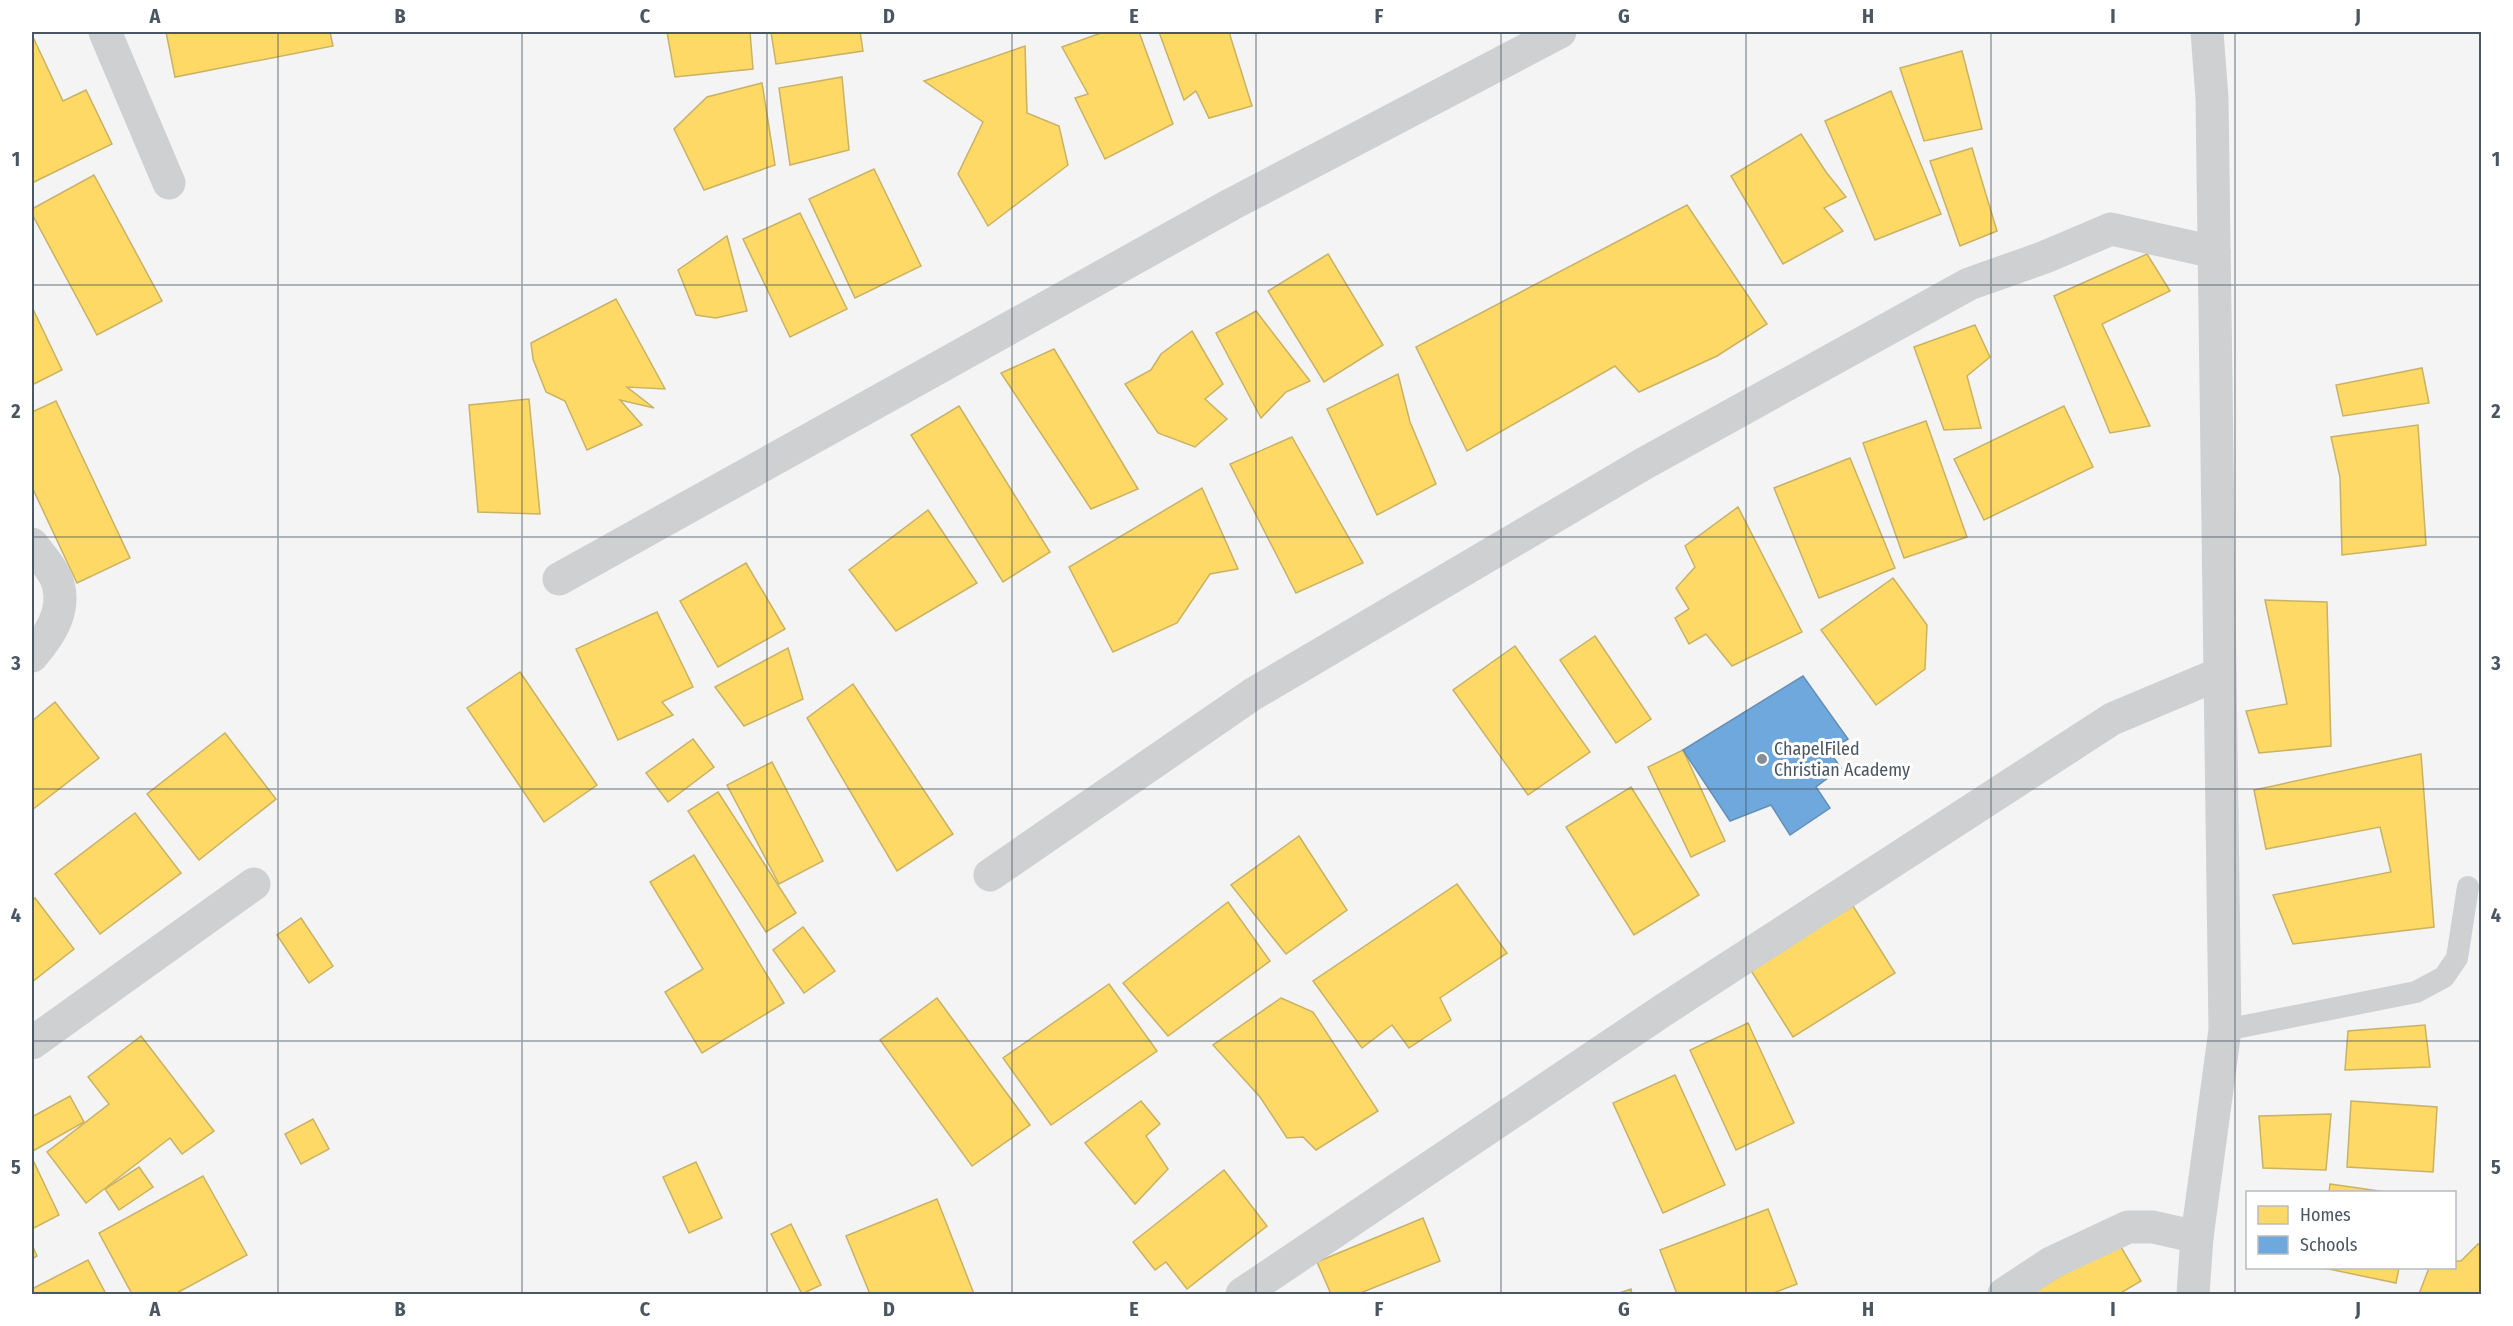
<svg xmlns="http://www.w3.org/2000/svg" width="2513" height="1326" viewBox="0 0 2513 1326" font-family="'Fira Sans Condensed',sans-serif">
  <style>
    .homes { fill: #ffd966; stroke: #c9b264; stroke-width: 1.5 }
    .schools { fill: #6fa8dc; stroke: #648fb7; stroke-width: 1.5 }
    .lines { fill: none; stroke-linecap: round; stroke-linejoin: round }
    .service { stroke: #ced0d2; stroke-width: 22 }
    .minor { stroke: #ced0d2; stroke-width: 33 }
    .grid { fill: none; stroke: #4a5661; stroke-width: 1.5; stroke-opacity: 0.55 }
    .poi-dot { fill: #868d94; stroke: #fff; stroke-width: 2 }
    .labels { text-anchor: middle; dominant-baseline: central; stroke-width: 6; stroke-linejoin: round; paint-order: stroke }
    .poi-label { font-size: 18px; fill: #4a5661; stroke: #fff; text-anchor: start }
    .neatline { fill: none; stroke: #4a5661; stroke-width: 2 }
    .grid-label { font-size: 20px; text-anchor: middle; font-weight: bold; fill: #4a5661 }
  </style>
  <rect width="100%" height="100%" fill="#f4f4f4"/>
  <g class="homes">
    <polygon points="166,32 330,32 333,46 175,77"/>
    <polygon points="667,32 750,32 753,69 675,77"/>
    <polygon points="771,32 860,32 863,51 776,64"/>
    <polygon points="1104,32 1139,32 1173,124 1105,159 1075,98 1088,94 1062,47"/>
    <polygon points="1159,32 1229,32 1252,106 1209,118 1196,91 1184,100"/>
    <polygon points="32,35 63,101 86,90 112,144 32,183"/>
    <polygon points="1025,46 1027,113 1059,126 1068,165 988,226 958,174 983,122 924,81"/>
    <polygon points="1962,51 1982,129 1924,141 1900,68"/>
    <polygon points="842,77 849,150 790,165 779,88"/>
    <polygon points="762,83 775,165 704,190 674,129 707,97"/>
    <polygon points="1891,91 1941,214 1875,240 1825,121"/>
    <polygon points="1801,134 1826,172 1846,197 1824,208 1843,231 1783,264 1731,176"/>
    <polygon points="1972,148 1997,231 1960,246 1930,161"/>
    <polygon points="874,169 921,266 855,298 809,199"/>
    <polygon points="94,175 162,301 97,335 32,214 32,209"/>
    <polygon points="1687,205 1767,324 1717,356 1639,392 1615,366 1467,451 1416,347"/>
    <polygon points="800,213 847,309 790,337 743,239"/>
    <polygon points="727,236 747,311 716,318 696,315 678,270"/>
    <polygon points="1328,254 1383,345 1324,382 1268,291"/>
    <polygon points="2147,254 2170,291 2102,324 2150,426 2110,433 2054,296"/>
    <polygon points="616,299 665,389 627,387 654,408 620,400 642,425 587,450 565,401 546,392 533,359 531,343"/>
    <polygon points="32,307 62,370 32,385"/>
    <polygon points="1256,311 1310,381 1286,392 1261,418 1216,333"/>
    <polygon points="1975,325 1990,357 1967,376 1981,428 1944,430 1914,347"/>
    <polygon points="1192,331 1223,384 1205,399 1227,419 1195,447 1158,433 1125,384 1151,370 1161,354"/>
    <polygon points="1054,349 1138,489 1091,509 1001,373"/>
    <polygon points="2422,368 2429,403 2343,416 2336,385"/>
    <polygon points="1398,374 1410,422 1436,484 1377,515 1327,409"/>
    <polygon points="529,399 540,514 478,512 469,405"/>
    <polygon points="56,401 130,558 77,583 32,487 32,412"/>
    <polygon points="959,406 1050,552 1003,582 911,435"/>
    <polygon points="2064,406 2093,467 1984,520 1954,459"/>
    <polygon points="1926,421 1967,537 1904,558 1863,443"/>
    <polygon points="2418,425 2426,545 2342,555 2340,477 2331,437"/>
    <polygon points="1292,437 1363,563 1296,593 1230,464"/>
    <polygon points="1850,458 1895,568 1819,598 1774,488"/>
    <polygon points="1202,488 1238,569 1210,574 1177,623 1113,652 1069,567"/>
    <polygon points="1738,507 1802,632 1732,666 1706,634 1689,644 1675,618 1689,609 1676,588 1695,567 1685,546"/>
    <polygon points="928,510 977,583 896,631 849,570"/>
    <polygon points="746,563 785,629 718,667 680,601"/>
    <polygon points="1893,578 1927,625 1925,669 1876,705 1821,630"/>
    <polygon points="2265,600 2327,602 2331,746 2259,753 2246,711 2287,704"/>
    <polygon points="657,612 693,687 662,702 673,715 618,740 576,649"/>
    <polygon points="1595,636 1651,719 1616,743 1560,660"/>
    <polygon points="1515,646 1590,752 1528,795 1453,690"/>
    <polygon points="788,648 803,699 744,726 715,687"/>
    <polygon points="520,672 597,785 544,822 467,708"/>
    <polygon points="853,684 953,834 897,871 807,718"/>
    <polygon points="55,702 99,758 32,810 32,721"/>
    <polygon points="225,733 276,799 199,860 147,794"/>
    <polygon points="693,739 714,767 668,802 646,773"/>
    <polygon points="1683,750 1725,841 1691,857 1648,767"/>
    <polygon points="2421,754 2434,927 2293,944 2273,895 2391,872 2380,827 2266,849 2254,790"/>
    <polygon points="772,762 823,861 779,884 727,785"/>
    <polygon points="1631,787 1699,895 1634,935 1566,827"/>
    <polygon points="718,792 796,913 766,932 688,811"/>
    <polygon points="135,813 181,873 100,934 55,874"/>
    <polygon points="1299,836 1347,910 1286,954 1231,885"/>
    <polygon points="694,855 784,1003 702,1053 665,992 703,969 650,882"/>
    <polygon points="1457,884 1507,953 1440,998 1451,1020 1409,1048 1392,1025 1362,1048 1313,981"/>
    <polygon points="35,898 74,949 32,982 32,901"/>
    <polygon points="1228,902 1270,961 1168,1036 1123,983"/>
    <polygon points="1853,906 1895,973 1793,1037 1750,969"/>
    <polygon points="301,918 333,966 309,983 277,935"/>
    <polygon points="803,927 835,971 804,993 773,950"/>
    <polygon points="1109,984 1157,1051 1051,1125 1003,1058"/>
    <polygon points="937,998 1030,1125 972,1166 880,1040"/>
    <polygon points="1281,998 1313,1012 1378,1111 1316,1150 1303,1137 1287,1138 1260,1097 1213,1045"/>
    <polygon points="1748,1023 1794,1123 1736,1150 1690,1050"/>
    <polygon points="2425,1025 2430,1067 2345,1070 2348,1031"/>
    <polygon points="141,1036 214,1131 182,1154 170,1138 86,1203 47,1152 109,1104 88,1077"/>
    <polygon points="1675,1075 1725,1185 1663,1213 1613,1103"/>
    <polygon points="70,1096 84,1122 33,1151 32,1117"/>
    <polygon points="1141,1101 1160,1124 1146,1136 1168,1169 1135,1204 1085,1143"/>
    <polygon points="2351,1101 2437,1107 2433,1172 2347,1167"/>
    <polygon points="2331,1114 2326,1170 2263,1168 2259,1116"/>
    <polygon points="313,1119 329,1149 301,1164 285,1134"/>
    <polygon points="32,1158 59,1215 32,1229"/>
    <polygon points="696,1162 722,1218 689,1233 663,1177"/>
    <polygon points="139,1167 153,1187 119,1210 105,1189"/>
    <polygon points="1224,1170 1267,1226 1187,1289 1166,1262 1155,1270 1133,1242"/>
    <polygon points="203,1176 247,1255 175,1294 132,1294 99,1233"/>
    <polygon points="2330,1184 2386,1192 2329,1192"/>
    <polygon points="937,1199 974,1294 870,1294 846,1236"/>
    <polygon points="1768,1209 1797,1284 1771,1294 1677,1294 1660,1250"/>
    <polygon points="1423,1218 1440,1261 1358,1294 1331,1294 1317,1262"/>
    <polygon points="791,1224 821,1285 802,1294 771,1234"/>
    <polygon points="2118,1242 2141,1281 2119,1294 2030,1294"/>
    <polygon points="2478,1244 2482,1246 2482,1294 2419,1294 2429,1268 2454,1268 2454,1261 2461,1261"/>
    <polygon points="32,1245 37,1256 32,1259"/>
    <polygon points="88,1260 106,1294 32,1294 32,1289"/>
    <polygon points="2324,1268 2399,1268 2396,1283"/>
    <polygon points="1631,1289 1632,1294 1616,1294"/>
  </g>
  <polygon class="schools" points="1803,676 1848,739 1829,751 1841,768 1816,787 1830,808 1790,835 1771,805 1730,821 1683,750"/>
  <g class="lines">
    <polyline class="service" points="2225,1030 2416,992 2444,977 2457,958 2468,887"/>
    <g class="minor">
      <polyline points="105,32 169,183"/>
      <path d="M32 544C40 555 54 570 58 584 66 612 49 636 32 656"/>
      <polyline points="559,579 1232,204 1560,32"/>
      <polyline points="990,875 1253,694 1645,463 1969,284 2045,257 2111,229 2214,252"/>
      <polyline points="32,1043 254,884"/>
      <polyline points="1242,1294 1662,1011 2112,719 2219,674"/>
      <polyline points="2004,1294 2051,1263 2128,1227 2153,1227 2197,1237"/>
      <polyline points="2193,1294 2197,1237 2225,1030 2212,98 2207,32"/>
    </g>
  </g>
  <path class="grid" d="M278 32V1294M522 32V1294M767 32V1294M1012 32V1294M1256 32V1294M1501 32V1294M1746 32V1294M1991 32V1294M2235 32V1294M32 285H2482M32 537H2482M32 789H2482M32 1041H2482"/>
  <circle class="poi-dot" cx="1762" cy="759" r="6"/>
  <g class="labels">
    <g class="poi-label">
      <text x="1774" y="749">ChapelFiled<tspan x="1774" dy="21">Christian Academy</tspan></text>
    </g>
  </g>
  <rect width="2513" height="1326" fill="none" stroke="#ffffff" stroke-width="66"/>
  <rect x="2246" y="1191" width="210" height="78" fill="#ffffff" stroke="#b7bbc0" stroke-width="1.5"/>
  <rect x="2258" y="1206" width="30" height="18" fill="#ffd966" stroke="#b7bbc0" stroke-width="1.5"/>
  <text x="2300" y="1221" font-size="18" fill="#4a5661">Homes</text>
  <rect x="2258" y="1236" width="30" height="18" fill="#6fa8dc" stroke="#b7bbc0" stroke-width="1.5"/>
  <text x="2300" y="1251" font-size="18" fill="#4a5661">Schools</text>
  <rect x="33" y="33" width="2447" height="1260" class="neatline"/>
  <g class="grid-label">
    <text x="155" y="23">A</text>
    <text x="400" y="23">B</text>
    <text x="645" y="23">C</text>
    <text x="889" y="23">D</text>
    <text x="1134" y="23">E</text>
    <text x="1379" y="23">F</text>
    <text x="1624" y="23">G</text>
    <text x="1868" y="23">H</text>
    <text x="2113" y="23">I</text>
    <text x="2358" y="23">J</text>
    <text x="16" y="166">1</text>
    <text x="2496" y="166">1</text>
    <text x="16" y="418">2</text>
    <text x="2496" y="418">2</text>
    <text x="16" y="670">3</text>
    <text x="2496" y="670">3</text>
    <text x="16" y="922">4</text>
    <text x="2496" y="922">4</text>
    <text x="16" y="1174">5</text>
    <text x="2496" y="1174">5</text>
    <text x="155" y="1316">A</text>
    <text x="400" y="1316">B</text>
    <text x="645" y="1316">C</text>
    <text x="889" y="1316">D</text>
    <text x="1134" y="1316">E</text>
    <text x="1379" y="1316">F</text>
    <text x="1624" y="1316">G</text>
    <text x="1868" y="1316">H</text>
    <text x="2113" y="1316">I</text>
    <text x="2358" y="1316">J</text>
  </g>
</svg>
